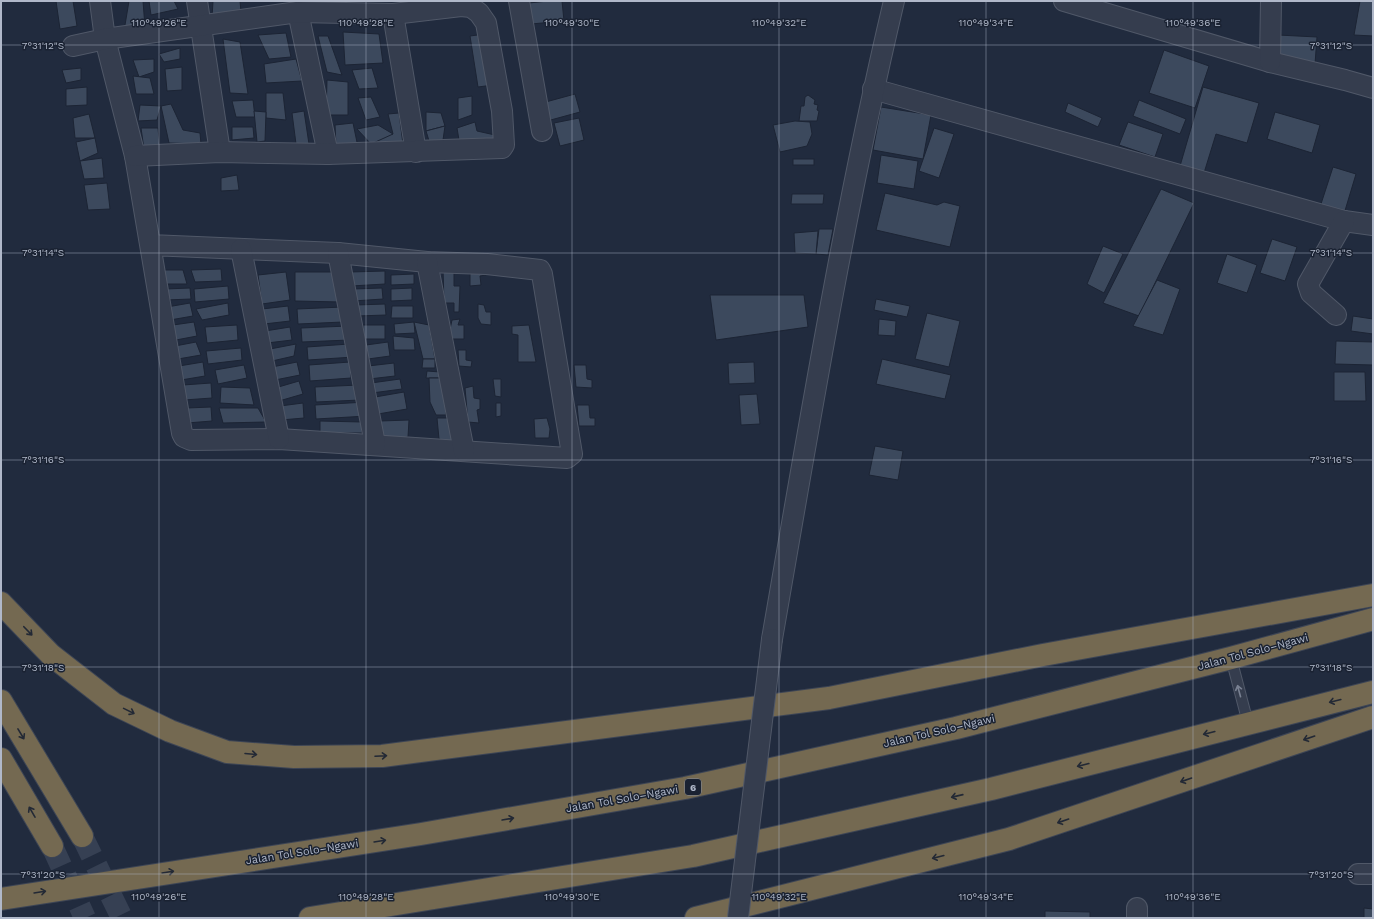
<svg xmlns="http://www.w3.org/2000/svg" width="1374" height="919" viewBox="0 0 1374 919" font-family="'Work Sans',sans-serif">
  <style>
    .building { fill: #3c495d; stroke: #1c2434 }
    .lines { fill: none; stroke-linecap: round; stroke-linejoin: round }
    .motorway-tunnel { stroke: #364053; stroke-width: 22; stroke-dasharray: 22 11; stroke-linecap: butt }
    .service-casing { stroke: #505868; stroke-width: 12 }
    .minor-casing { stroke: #505868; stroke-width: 22 }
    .motorway-casing { stroke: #3d4555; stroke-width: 24 }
    .service { stroke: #353d4e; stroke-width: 10 }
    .minor { stroke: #353d4e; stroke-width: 20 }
    .motorway { stroke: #746951; stroke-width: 22 }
    .minor-bridge-casing { stroke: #505868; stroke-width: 22; stroke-linecap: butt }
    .minor-bridge { stroke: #353d4e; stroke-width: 20 }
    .oneway { stroke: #232935 }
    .oneway2 { stroke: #798192 }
    .ticks { fill: none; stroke: #b0b8c9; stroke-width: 1; stroke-opacity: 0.45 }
    .labels { text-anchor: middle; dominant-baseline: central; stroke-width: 3; stroke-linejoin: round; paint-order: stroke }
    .shield { fill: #1a2232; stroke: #838b9c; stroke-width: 1 }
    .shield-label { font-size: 10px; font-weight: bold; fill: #b0b8c9 }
    .street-label { font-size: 11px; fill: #b0b8c9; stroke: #1a2232 }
    .ticks-label { font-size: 10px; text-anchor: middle; fill: #b0b8c9; stroke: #1a2232; stroke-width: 3; stroke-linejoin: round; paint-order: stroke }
  </style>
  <rect width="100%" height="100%" fill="#212b3e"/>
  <g class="building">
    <polygon points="56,1 73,1 77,26 60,29"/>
    <polygon points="129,1 143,1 145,27 124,31"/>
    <polygon points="149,1 174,1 178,9 151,15"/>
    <polygon points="213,1 240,1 241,12 212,18"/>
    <polygon points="548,1 562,1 564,21 531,24 529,3"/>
    <polygon points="1360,1 1373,1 1373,36 1354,35"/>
    <polygon points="343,32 379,34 383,63 345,65"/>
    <polygon points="286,33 291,57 269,59 258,35"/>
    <polygon points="485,34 493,85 478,87 470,36"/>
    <polygon points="1278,35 1317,37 1315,64 1276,62"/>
    <polygon points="318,36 328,36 342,75 327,72"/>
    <polygon points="223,39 240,42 248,94 230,93"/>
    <polygon points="180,48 180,59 164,62 159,54"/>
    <polygon points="1164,50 1209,66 1195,108 1149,93"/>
    <polygon points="154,59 154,72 139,77 133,60"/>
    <polygon points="296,59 302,81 266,83 264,64"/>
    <polygon points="182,67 182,90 167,91 165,69"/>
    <polygon points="81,68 81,80 66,83 62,70"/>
    <polygon points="372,68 378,88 359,89 352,70"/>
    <polygon points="133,76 150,78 154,94 136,94"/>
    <polygon points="327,80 348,82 348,115 326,115"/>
    <polygon points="87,87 87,105 66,106 66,89"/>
    <polygon points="1203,87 1259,103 1247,143 1216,134 1204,173 1180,166"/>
    <polygon points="266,93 283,93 286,120 266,118"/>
    <polygon points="575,94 580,112 547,121 542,103"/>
    <polygon points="808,95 815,100 814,104 818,105 817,110 819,111 817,121 799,121 801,106 804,106 805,97"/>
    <polygon points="472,96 472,115 458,120 458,98"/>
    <polygon points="371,97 380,117 366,120 358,98"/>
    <polygon points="253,100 255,117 236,117 232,101"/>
    <polygon points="1139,100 1186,119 1180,134 1133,116"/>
    <polygon points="1068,103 1102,118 1098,127 1065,112"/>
    <polygon points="171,104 183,130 200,133 201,144 169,143 161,106"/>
    <polygon points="140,105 161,106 157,120 138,121"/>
    <polygon points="881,107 931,115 923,159 873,150"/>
    <polygon points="254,111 266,112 265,141 257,142"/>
    <polygon points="304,111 309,144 296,144 292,113"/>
    <polygon points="426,112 441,113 445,126 426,131"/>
    <polygon points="1275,112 1320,125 1312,153 1267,139"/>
    <polygon points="399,113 403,144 371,144 375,135 393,134 388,114"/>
    <polygon points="89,114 95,138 75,138 73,118"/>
    <polygon points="579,118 584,140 560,146 554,123"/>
    <polygon points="795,121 810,122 812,134 807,146 780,152 773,125"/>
    <polygon points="475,122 477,131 495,135 495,147 460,146 457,128"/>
    <polygon points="1128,122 1163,134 1155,157 1119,145"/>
    <polygon points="353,123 358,147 336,146 335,125"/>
    <polygon points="378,125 393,134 371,144 357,129"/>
    <polygon points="445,126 443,140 430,144 426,131"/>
    <polygon points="232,127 253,127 254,138 232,140"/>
    <polygon points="141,128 158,128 160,149 144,149"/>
    <polygon points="934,128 954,134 939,178 919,171"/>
    <polygon points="95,138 98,153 80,161 76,142"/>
    <polygon points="881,155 918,161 914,189 877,183"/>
    <polygon points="102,158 104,178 84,179 80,161"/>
    <rect x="793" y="159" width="21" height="6"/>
    <polygon points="1333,167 1356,174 1344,214 1320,207"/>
    <polygon points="237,175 239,190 221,191 221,178"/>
    <polygon points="107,183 110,209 88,210 84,185"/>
    <polygon points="1161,189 1194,203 1139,316 1103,303"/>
    <polygon points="885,193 937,205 944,202 960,206 950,247 876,230"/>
    <polygon points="792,194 824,194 823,204 791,204"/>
    <polygon points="819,229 833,229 828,255 816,254"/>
    <polygon points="818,231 816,254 795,253 794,233"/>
    <polygon points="1272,239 1297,247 1285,281 1260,273"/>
    <polygon points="1103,246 1123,254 1104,293 1087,284"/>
    <polygon points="1227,254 1257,265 1247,293 1217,283"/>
    <polygon points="486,268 486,275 480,276 481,285 470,286 470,272"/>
    <polygon points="221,269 222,281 195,282 191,270"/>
    <polygon points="443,269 454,269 454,286 460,286 459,312 454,312 454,303 444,303"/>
    <polygon points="161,270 183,270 187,284 161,284"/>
    <polygon points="385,271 385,284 351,286 350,272"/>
    <polygon points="286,272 290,300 262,304 258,275"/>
    <polygon points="295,272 341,272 341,302 295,301"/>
    <polygon points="414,274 414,284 391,285 391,275"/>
    <polygon points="1157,280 1180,289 1163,335 1133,326"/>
    <polygon points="228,286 229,299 195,302 194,289"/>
    <polygon points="190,288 191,299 166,300 165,289"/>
    <polygon points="382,288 383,299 353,301 353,289"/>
    <polygon points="412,288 412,300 391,301 391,289"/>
    <polygon points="710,295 804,295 808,327 716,340"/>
    <polygon points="876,299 910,306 907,317 874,310"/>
    <polygon points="190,303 193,316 170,320 167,307"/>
    <polygon points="228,303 229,315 202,320 196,309"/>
    <polygon points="385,304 386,315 357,316 356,305"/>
    <polygon points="478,304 484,305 486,312 491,312 491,325 481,324 478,318"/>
    <polygon points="288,306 290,321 264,324 262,309"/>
    <polygon points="392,306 413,306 413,318 391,318"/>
    <polygon points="343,307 343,322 298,324 297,309"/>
    <polygon points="927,313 960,321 949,367 915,359"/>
    <polygon points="1353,316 1373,319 1373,334 1351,331"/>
    <polygon points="460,319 458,325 464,325 464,339 448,339 452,320"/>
    <polygon points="879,319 896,321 895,336 878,335"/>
    <polygon points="194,322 197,336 176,340 173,325"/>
    <polygon points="414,322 415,333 395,334 394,324"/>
    <polygon points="414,322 429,325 435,359 423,359"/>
    <polygon points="237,325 238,340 207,343 205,327"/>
    <rect x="363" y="325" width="22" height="14"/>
    <polygon points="529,325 536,362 518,362 518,335 512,334 512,326"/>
    <polygon points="348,326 349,340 302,342 301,328"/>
    <polygon points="290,327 292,340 267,343 265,331"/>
    <polygon points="393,336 414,338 415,350 394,350"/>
    <polygon points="1336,341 1373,342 1373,365 1335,364"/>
    <polygon points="196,342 201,355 178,359 175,346"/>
    <polygon points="388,342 390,356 368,359 366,345"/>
    <polygon points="296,344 294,356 272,361 270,349"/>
    <polygon points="349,344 354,357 308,360 307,347"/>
    <polygon points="241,348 242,360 208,364 206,351"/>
    <polygon points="458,350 466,350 466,360 472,361 471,367 459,366"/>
    <polygon points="423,359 435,359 435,368 422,368"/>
    <polygon points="882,359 951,375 945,399 876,384"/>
    <polygon points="203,362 205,376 181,380 179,366"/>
    <polygon points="297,362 300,375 275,380 272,367"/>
    <polygon points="350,362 351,378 310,381 309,365"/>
    <polygon points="754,362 755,383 729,384 728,363"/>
    <polygon points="394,363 395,376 369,379 368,366"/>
    <polygon points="244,365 247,378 218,384 215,370"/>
    <polygon points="574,365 586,365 587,379 592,380 592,388 576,387"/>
    <polygon points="427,371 440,372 441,378 426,378"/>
    <polygon points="1334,372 1365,372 1366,401 1334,401"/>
    <polygon points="429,378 441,378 446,397 446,415 436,415 430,402"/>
    <polygon points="400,379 402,389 372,393 371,383"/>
    <polygon points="493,379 501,379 501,397 495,396"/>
    <polygon points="299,381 303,394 279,401 275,388"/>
    <polygon points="211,383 212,398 184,400 183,385"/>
    <polygon points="359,385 360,400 316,402 315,387"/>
    <polygon points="473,386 474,398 480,399 480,409 477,410 479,423 468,422 465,388"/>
    <polygon points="221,387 250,388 254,405 220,403"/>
    <polygon points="404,392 407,409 378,414 375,397"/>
    <polygon points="757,394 760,424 741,425 739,395"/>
    <polygon points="366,402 367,416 316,419 315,405"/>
    <polygon points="303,403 304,418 281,420 280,406"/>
    <polygon points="496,403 501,403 501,416 496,417"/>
    <polygon points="577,405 589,405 590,418 595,418 595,426 579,426"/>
    <polygon points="211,407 212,421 187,423 187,408"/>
    <polygon points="219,408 258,408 266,422 223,423"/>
    <polygon points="437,418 449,418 452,441 446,441 439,439"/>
    <polygon points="547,418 550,429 549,438 535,438 534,419"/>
    <polygon points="409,420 408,437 383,441 380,421"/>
    <polygon points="320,421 362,422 362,433 320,433"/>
    <polygon points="875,446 903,451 898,480 869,475"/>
    <polygon points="1364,908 1373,909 1373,918 1364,918"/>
    <polygon points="1045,911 1090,912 1090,918 1045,918"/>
  </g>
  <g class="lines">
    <g class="motorway-tunnel">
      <polyline points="82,836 122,918"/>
      <polyline points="52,846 85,918"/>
    </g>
    <g class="service-casing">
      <polyline id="service" points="1231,658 1248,723"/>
    </g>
    <g class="minor-casing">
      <g id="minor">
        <polyline points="100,1 105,39 135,156 182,433 184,437 191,440 279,439 567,458 572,454 542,274 540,270 487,264 427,262 338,253 150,245"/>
        <polyline points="197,1 220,152"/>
        <polyline points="519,1 542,131"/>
        <polyline points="1064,1 1270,62 1345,80 1373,88"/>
        <polyline points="298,12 328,154"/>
        <polyline points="393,14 416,152"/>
        <polyline points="73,46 105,39 298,12 393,14 461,6 471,7 479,13 486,23 502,111 504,145 502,148 328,154 220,152 135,156"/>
        <polyline points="1270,62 1271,1"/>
        <polyline points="873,89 1344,221 1373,225"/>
        <polyline points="241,249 279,439"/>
        <polyline points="338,253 375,444"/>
        <polyline points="427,262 464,451"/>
        <polyline points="1336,315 1311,293 1308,284 1344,221"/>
        <path d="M772 639C809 426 844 212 894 1"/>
        <polyline points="1358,874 1373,874"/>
        <polyline points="1137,918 1137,908"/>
      </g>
    </g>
    <g class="motorway-casing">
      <g id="motorway">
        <polyline points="1,603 51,655 114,704 170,731 227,752 294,757 382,756 829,698 1043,655 1373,595"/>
        <polyline points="1,701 82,836"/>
        <polyline points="1,759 52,846"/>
        <polyline points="1,899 421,834 685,788 956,728 1231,658 1373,619"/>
        <polyline points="310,918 693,856 991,789 1373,692"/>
        <polyline points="696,918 1009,839 1373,717"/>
      </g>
    </g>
    <use href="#service" class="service"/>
    <use href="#minor" class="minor"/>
    <use href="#motorway" class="motorway"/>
    <g class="minor-bridge-casing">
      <polyline id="minor-bridge" points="738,918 772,639"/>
    </g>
    <use href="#minor-bridge" class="minor-bridge"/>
  </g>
  <defs><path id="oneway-shaft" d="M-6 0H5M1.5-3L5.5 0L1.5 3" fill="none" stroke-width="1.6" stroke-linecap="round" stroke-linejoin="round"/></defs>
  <g class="oneway">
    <use href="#oneway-shaft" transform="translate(28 631) rotate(46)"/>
    <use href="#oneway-shaft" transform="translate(1335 701) rotate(166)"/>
    <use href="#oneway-shaft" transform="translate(129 711) rotate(26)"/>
    <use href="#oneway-shaft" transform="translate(1209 733) rotate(166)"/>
    <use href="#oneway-shaft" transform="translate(21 734) rotate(59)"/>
    <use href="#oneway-shaft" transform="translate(1309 738) rotate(161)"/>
    <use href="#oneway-shaft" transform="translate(251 754) rotate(5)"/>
    <use href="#oneway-shaft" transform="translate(381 756) rotate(-3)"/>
    <use href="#oneway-shaft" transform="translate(1083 765) rotate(166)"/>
    <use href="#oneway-shaft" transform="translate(1186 780) rotate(161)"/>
    <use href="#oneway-shaft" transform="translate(957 796) rotate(167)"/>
    <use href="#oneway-shaft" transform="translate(32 812) rotate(-120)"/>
    <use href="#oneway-shaft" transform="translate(508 819) rotate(-10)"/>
    <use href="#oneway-shaft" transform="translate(1063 821) rotate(161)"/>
    <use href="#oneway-shaft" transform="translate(380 841) rotate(-9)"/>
    <use href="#oneway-shaft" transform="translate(938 857) rotate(166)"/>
    <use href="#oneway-shaft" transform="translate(168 872) rotate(-9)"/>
    <use href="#oneway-shaft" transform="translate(40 892) rotate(-9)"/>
  </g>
  <use class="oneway2" href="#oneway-shaft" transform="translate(1239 691) rotate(-105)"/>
  <path class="ticks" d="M159 1V918M366 1V918M572 1V918M779 1V918M986 1V918M1193 1V918M1 45H1373M1 253H1373M1 460H1373M1 667H1373M1 874H1373"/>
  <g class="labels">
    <rect class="shield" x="685" y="779" width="16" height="16" rx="3"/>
    <g class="shield-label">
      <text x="693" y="787">6</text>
    </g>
    <g class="street-label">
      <text transform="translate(1253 652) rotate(-15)">Jalan Tol Solo–Ngawi</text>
      <text transform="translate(939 731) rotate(-13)">Jalan Tol Solo–Ngawi</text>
      <text transform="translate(622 799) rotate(-10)">Jalan Tol Solo–Ngawi</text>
      <text transform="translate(302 852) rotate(-9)">Jalan Tol Solo–Ngawi</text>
    </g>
  </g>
  <g class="ticks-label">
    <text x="159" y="26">110°49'26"E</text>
    <text x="366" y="26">110°49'28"E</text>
    <text x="572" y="26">110°49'30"E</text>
    <text x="779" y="26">110°49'32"E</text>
    <text x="986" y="26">110°49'34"E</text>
    <text x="1193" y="26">110°49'36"E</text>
    <text x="43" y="49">7°31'12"S</text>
    <text x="1331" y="49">7°31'12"S</text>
    <text x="43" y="256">7°31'14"S</text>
    <text x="1331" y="256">7°31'14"S</text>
    <text x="43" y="463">7°31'16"S</text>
    <text x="1331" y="463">7°31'16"S</text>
    <text x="43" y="671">7°31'18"S</text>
    <text x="1331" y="671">7°31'18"S</text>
    <text x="43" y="878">7°31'20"S</text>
    <text x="1331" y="878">7°31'20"S</text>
    <text x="159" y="900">110°49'26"E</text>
    <text x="366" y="900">110°49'28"E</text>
    <text x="572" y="900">110°49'30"E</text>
    <text x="779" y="900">110°49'32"E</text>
    <text x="986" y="900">110°49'34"E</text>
    <text x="1193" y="900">110°49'36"E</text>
  </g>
  <rect width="1374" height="919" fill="none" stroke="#b0b8c9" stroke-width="4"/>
</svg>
